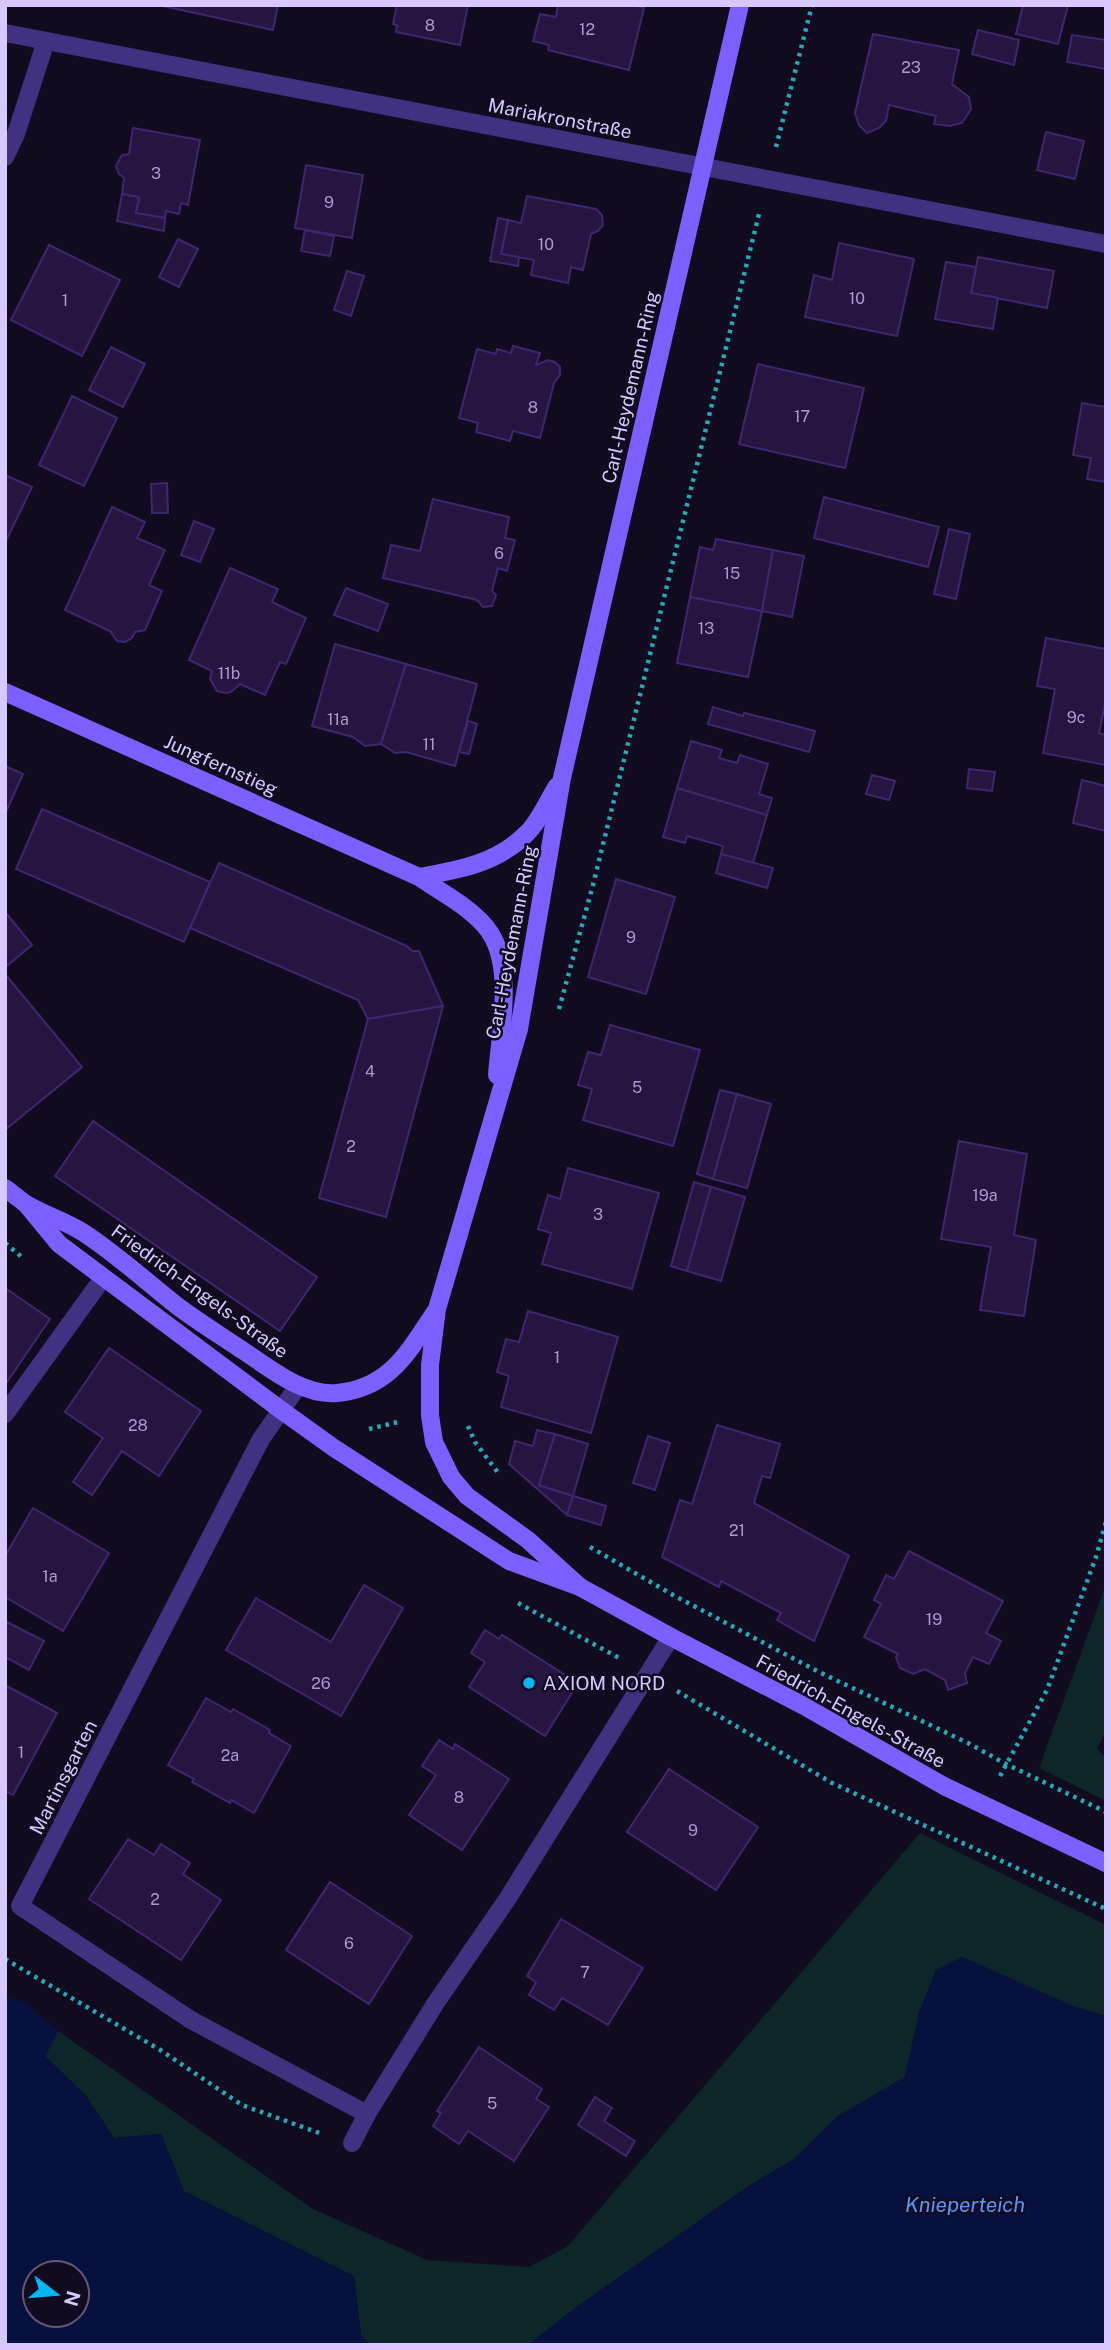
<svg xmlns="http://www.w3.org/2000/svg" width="1111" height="2350" viewBox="0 0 1111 2350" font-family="'Public Sans',sans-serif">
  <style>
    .green { fill: #0d2629 }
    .water { fill: #06113d; fill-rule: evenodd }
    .building { fill: #251541; stroke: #3f266e; stroke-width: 2 }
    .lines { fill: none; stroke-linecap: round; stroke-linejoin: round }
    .path { stroke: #25a9b6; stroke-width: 4.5; stroke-dasharray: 3.5 5; stroke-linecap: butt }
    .lane { stroke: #413281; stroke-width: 18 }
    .street { stroke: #413281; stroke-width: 18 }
    .secondary { stroke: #7b5fff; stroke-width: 18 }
    .poi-dot { fill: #00b6f3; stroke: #110b1f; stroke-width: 2.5 }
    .labels { text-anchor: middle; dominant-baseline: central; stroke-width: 5; stroke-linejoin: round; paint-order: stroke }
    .number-label { font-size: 16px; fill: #aa9bd0 }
    .street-label { font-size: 19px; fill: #d7c8ff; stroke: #110b1f }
    .poi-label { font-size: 19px; fill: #d7c8ff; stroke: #110b1f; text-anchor: start }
    .water-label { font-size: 21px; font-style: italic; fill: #5697ff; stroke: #110b1f }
  </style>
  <rect width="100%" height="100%" fill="#110b1f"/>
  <g class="green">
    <polygon points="1106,1585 1106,1731 1097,1748 1106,1758 1106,1801 1039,1768"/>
    <polygon points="920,1833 1106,1925 1106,2016 1075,2007 962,1957 936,1970 919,2013 905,2077 838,2116 794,2159 747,2187 578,2306 528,2345 372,2345 361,2336 354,2276 184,2191 161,2134 114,2138 86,2096 45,2056 58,2031 313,2209 427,2260 529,2267 568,2246"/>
  </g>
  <g class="water">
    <polygon points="962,1957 1075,2007 1106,2016 1106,2345 528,2345 578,2306 747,2187 794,2159 838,2116 905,2077 919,2013 936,1970"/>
    <path d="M5 1996 26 2003 58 2031 45 2056 86 2096 114 2138 161 2134 184 2191 354 2276 361 2336 372 2345H5ZM35 2273H77V2315H35Z"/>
  </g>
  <g class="building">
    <polygon points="158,5 278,5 273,30"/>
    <polygon points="397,5 468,5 460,45 396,32 397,25 393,24"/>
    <polygon points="558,5 634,5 644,8 629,70 548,50 549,45 533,41 540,14 556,17"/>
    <polygon points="1023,5 1068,5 1058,44 1016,34"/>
    <polygon points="978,30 1019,40 1014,65 972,54"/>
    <polygon points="873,34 959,50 952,84 969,97 971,109 962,123 950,126 934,124 936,116 889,105 886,121 879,128 867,133 859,125 855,113"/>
    <polygon points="1072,35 1106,40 1106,69 1067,62"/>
    <polygon points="133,128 200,140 188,205 181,203 179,214 166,211 165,218 136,213 139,197 122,194 124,178 119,174 116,166 122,155 129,154"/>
    <polygon points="1046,132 1084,141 1075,179 1037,170"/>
    <polygon points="306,165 363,175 352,238 295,228"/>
    <polygon points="122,194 139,197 136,213 165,218 164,231 117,221"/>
    <polygon points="527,196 596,209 602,215 603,225 598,231 591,234 583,270 571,267 568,283 531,275 534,260 501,254 508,220 521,223"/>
    <polygon points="498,218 508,220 501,254 519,257 518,266 490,261"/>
    <polygon points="305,230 334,236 330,256 301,251"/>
    <polygon points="178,239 198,249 179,287 159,277"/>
    <polygon points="839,243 914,259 897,336 805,317 814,275 832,280"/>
    <polygon points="49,245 120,280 82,356 11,320"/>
    <polygon points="978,257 1054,271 1047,308 971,293"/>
    <polygon points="946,262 976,267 971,293 998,298 993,329 935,319"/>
    <polygon points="347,271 364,276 351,316 334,310"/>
    <polygon points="513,346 540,353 536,365 548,360 555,362 560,367 560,375 554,383 540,438 513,431 510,441 476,432 478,423 459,418 477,349 496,354 497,349 511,353"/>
    <polygon points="111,347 145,364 123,407 89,390"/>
    <polygon points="758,364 864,388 845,468 739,444"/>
    <polygon points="72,396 117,418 84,486 39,465"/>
    <polygon points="1082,403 1106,407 1106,482 1087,479 1091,458 1073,455"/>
    <polygon points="5,475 32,487 5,543"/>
    <polygon points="167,483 168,513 152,513 151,484"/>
    <polygon points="824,497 939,527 928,567 814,538"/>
    <polygon points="433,499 509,517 505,538 515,540 507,571 498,568 492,591 496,595 492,606 483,607 477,600 383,578 391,545 420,551"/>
    <polygon points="112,507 145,522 137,538 165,550 149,585 162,591 145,630 135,632 132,638 125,642 117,641 110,631 65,610"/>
    <polygon points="194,521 214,529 200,562 181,555"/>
    <polygon points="949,529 970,534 956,599 934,594"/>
    <polygon points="716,539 773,550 762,611 690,597 700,547 713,550"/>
    <polygon points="773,550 804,556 792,617 762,611"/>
    <polygon points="230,568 278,589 272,602 306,618 286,664 280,662 265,695 240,684 231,692 226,693 217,691 210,679 212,671 189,660"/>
    <polygon points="346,588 388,604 378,631 334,615"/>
    <polygon points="690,597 762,611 748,677 677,663"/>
    <polygon points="1046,638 1106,649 1106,699 1099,733 1106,735 1106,765 1043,753 1055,689 1037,686"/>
    <polygon points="335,644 406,664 381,744 365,746 353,737 312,726"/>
    <polygon points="406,664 477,684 455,766 406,752 395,753 381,744"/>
    <polygon points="713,707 743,716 744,713 777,721 815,731 809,752 708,724"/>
    <polygon points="468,721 477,724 469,754 459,752"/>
    <polygon points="691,741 722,750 719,758 737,763 740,755 768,764 759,794 772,798 767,815 677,788"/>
    <polygon points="5,766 23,774 5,814"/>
    <polygon points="969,769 995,772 992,791 967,788"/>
    <polygon points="872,775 895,781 889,800 866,794"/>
    <polygon points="1082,780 1106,786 1106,831 1073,823"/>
    <polygon points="677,788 767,815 753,863 721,854 723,846 687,836 685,843 663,837"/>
    <polygon points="42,809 210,882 184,942 16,869"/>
    <polygon points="721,854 773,868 767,888 716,873"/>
    <polygon points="219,863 407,946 412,951 419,951 443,1006 368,1019 358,1000 190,928"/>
    <polygon points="616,879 675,897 646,994 588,977"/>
    <polygon points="6,913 32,945 8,965 5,963"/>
    <polygon points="5,974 82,1067 5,1130"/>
    <polygon points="443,1006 386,1217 319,1198 368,1019"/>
    <polygon points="610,1025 700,1050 673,1146 583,1120 592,1089 578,1085 588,1052 601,1055"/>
    <polygon points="720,1090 737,1094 713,1179 697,1174"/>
    <polygon points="737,1094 771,1104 747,1188 713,1179"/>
    <polygon points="93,1121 317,1277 280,1331 55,1176"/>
    <polygon points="959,1141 1027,1154 1014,1235 1036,1240 1024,1316 980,1310 991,1247 941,1239"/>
    <polygon points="568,1168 659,1193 632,1289 542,1264 551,1233 538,1229 548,1195 560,1199"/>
    <polygon points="694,1182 711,1187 687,1271 671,1266"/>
    <polygon points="711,1187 745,1197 721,1281 687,1271"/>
    <polygon points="5,1288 50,1319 5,1385"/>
    <polygon points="528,1311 618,1337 591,1433 501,1407 509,1376 497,1372 506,1339 519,1342"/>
    <polygon points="109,1348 201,1411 159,1476 122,1451 92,1495 73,1482 103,1438 65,1412"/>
    <polygon points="717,1425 780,1444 770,1478 762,1476 754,1503 849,1556 814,1641 777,1620 781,1613 721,1581 719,1587 662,1557 680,1500 692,1504"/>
    <polygon points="537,1430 555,1434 539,1485 573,1496 567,1515 509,1464 515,1441 533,1446"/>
    <polygon points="555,1434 588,1444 573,1496 539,1485"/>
    <polygon points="648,1436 670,1443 655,1490 633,1483"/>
    <polygon points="573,1496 606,1506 601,1525 567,1515"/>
    <polygon points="33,1508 109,1553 63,1631 5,1597 5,1556"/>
    <polygon points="909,1551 1003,1601 986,1633 1001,1641 989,1664 973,1657 965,1673 967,1683 948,1690 945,1680 925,1669 913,1674 900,1668 896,1657 898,1654 864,1637 881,1604 874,1600 886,1575 894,1579"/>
    <polygon points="364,1585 403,1608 341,1716 226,1650 256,1598 331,1642"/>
    <polygon points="5,1621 44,1641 29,1670 5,1657"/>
    <polygon points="485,1630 499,1639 502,1635 578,1683 545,1736 469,1687 485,1662 471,1653"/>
    <polygon points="5,1685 57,1713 13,1795 5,1791"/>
    <polygon points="206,1698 231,1712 233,1709 270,1730 269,1733 291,1746 254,1813 231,1800 230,1803 192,1782 194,1779 168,1765"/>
    <polygon points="439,1740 453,1749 455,1744 509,1779 462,1850 409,1815 436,1775 422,1766"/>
    <polygon points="669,1769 758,1827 716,1890 627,1832"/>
    <polygon points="128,1839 154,1855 161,1844 190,1863 183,1874 221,1900 181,1960 89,1899"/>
    <polygon points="330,1882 412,1936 369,2004 286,1950"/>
    <polygon points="561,1919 643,1968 608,2025 562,1998 554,2010 529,1995 536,1982 527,1976"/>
    <polygon points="479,2047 542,2089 536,2099 549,2107 514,2161 468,2131 459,2144 433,2126 441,2113 437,2111"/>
    <polygon points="595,2097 612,2108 604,2121 635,2141 626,2156 578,2125"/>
  </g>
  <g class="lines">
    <g class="path">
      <polyline points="776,147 812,5"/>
      <polyline points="559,1009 593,885 760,210"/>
      <polyline points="5,1243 23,1258"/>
      <polyline points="468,1426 475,1442 499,1474"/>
      <polyline points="369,1429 398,1422"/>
      <polyline points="590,1547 673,1595 819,1672 968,1743 1006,1764 1106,1812"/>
      <polyline points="518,1603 621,1659"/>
      <polyline points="677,1691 832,1783 1106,1909"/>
      <polyline points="1000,1776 1047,1690 1096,1557 1106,1522"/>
      <polyline points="5,1959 162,2051 242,2105 322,2134"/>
    </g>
    <polyline class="lane" points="5,1414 103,1278"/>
    <g class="street">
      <polyline points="5,33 1106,244"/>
      <polyline points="5,157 16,134 46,41"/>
      <polyline points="298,1386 261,1439 20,1906 191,2020 367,2114 435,2004 508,1898 671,1637"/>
      <polyline points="352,2143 367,2114"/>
    </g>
    <g class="secondary">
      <path d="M5 692 419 877C441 892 468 906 485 926 516 961 500 1032 497 1075"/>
      <path d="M419 877C459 870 499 863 528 832 540 820 548 800 557 786"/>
      <path d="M5 1188C12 1193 19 1199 26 1204 44 1215 66 1221 84 1233 116 1254 146 1281 176 1305 197 1321 220 1335 242 1350 270 1368 302 1396 337 1393 390 1388 408 1352 435 1312"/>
      <polyline points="26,1204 59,1244 281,1410 334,1448 509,1561 580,1587 671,1637 804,1706 944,1786 1106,1863"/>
      <polyline points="580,1587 528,1540 467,1496 451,1477 434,1442 430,1415 430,1365 437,1309 519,1029 562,778 740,5"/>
    </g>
  </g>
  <circle class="poi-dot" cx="529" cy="1683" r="7"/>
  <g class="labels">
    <g class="number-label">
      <text x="430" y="25">8</text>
      <text x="587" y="29">12</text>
      <text x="911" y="67">23</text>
      <text x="156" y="173">3</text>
      <text x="329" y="202">9</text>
      <text x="546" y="244">10</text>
      <text x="857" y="298">10</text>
      <text x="65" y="300">1</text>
      <text x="533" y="407">8</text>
      <text x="802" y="416">17</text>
      <text x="499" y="553">6</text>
      <text x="732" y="573">15</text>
      <text x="706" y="628">13</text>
      <text x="229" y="673">11b</text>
      <text x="1076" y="717">9c</text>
      <text x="338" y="719">11a</text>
      <text x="429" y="744">11</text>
      <text x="631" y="937">9</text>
      <text x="370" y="1071">4</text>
      <text x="637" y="1087">5</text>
      <text x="351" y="1146">2</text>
      <text x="985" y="1195">19a</text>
      <text x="598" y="1214">3</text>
      <text x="557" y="1357">1</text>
      <text x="138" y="1425">28</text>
      <text x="737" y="1530">21</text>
      <text x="50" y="1576">1a</text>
      <text x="934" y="1619">19</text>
      <text x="321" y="1683">26</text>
      <text x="21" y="1752">1</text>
      <text x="230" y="1755">2a</text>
      <text x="459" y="1797">8</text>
      <text x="693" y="1830">9</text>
      <text x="155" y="1899">2</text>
      <text x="349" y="1943">6</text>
      <text x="585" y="1972">7</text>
      <text x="492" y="2103">5</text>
    </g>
    <g class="street-label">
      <text transform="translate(560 118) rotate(11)">Mariakronstraße</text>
      <text transform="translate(630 387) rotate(-77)">Carl-Heydemann-Ring</text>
      <text transform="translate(221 765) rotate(24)">Jungfernstieg</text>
      <text transform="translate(511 942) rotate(-79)">Carl-Heydemann-Ring</text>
      <text transform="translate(200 1291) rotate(36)">Friedrich-Engels-Straße</text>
      <text transform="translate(851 1711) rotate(29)">Friedrich-Engels-Straße</text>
      <text transform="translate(63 1777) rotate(-63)">Martinsgarten</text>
    </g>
    <g class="poi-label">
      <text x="543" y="1683">AXIOM NORD</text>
    </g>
    <g class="water-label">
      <text x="965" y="2204">Knieperteich</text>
    </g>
  </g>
  <rect width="1111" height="2350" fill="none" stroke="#d7c8ff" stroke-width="14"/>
  <g transform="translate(56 2294) rotate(106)"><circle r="33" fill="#110b1f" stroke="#605779" stroke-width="2"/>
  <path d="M0-5L12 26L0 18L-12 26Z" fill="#00b6f3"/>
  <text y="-10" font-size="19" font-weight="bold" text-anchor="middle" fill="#d7c8ff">N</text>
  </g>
</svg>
